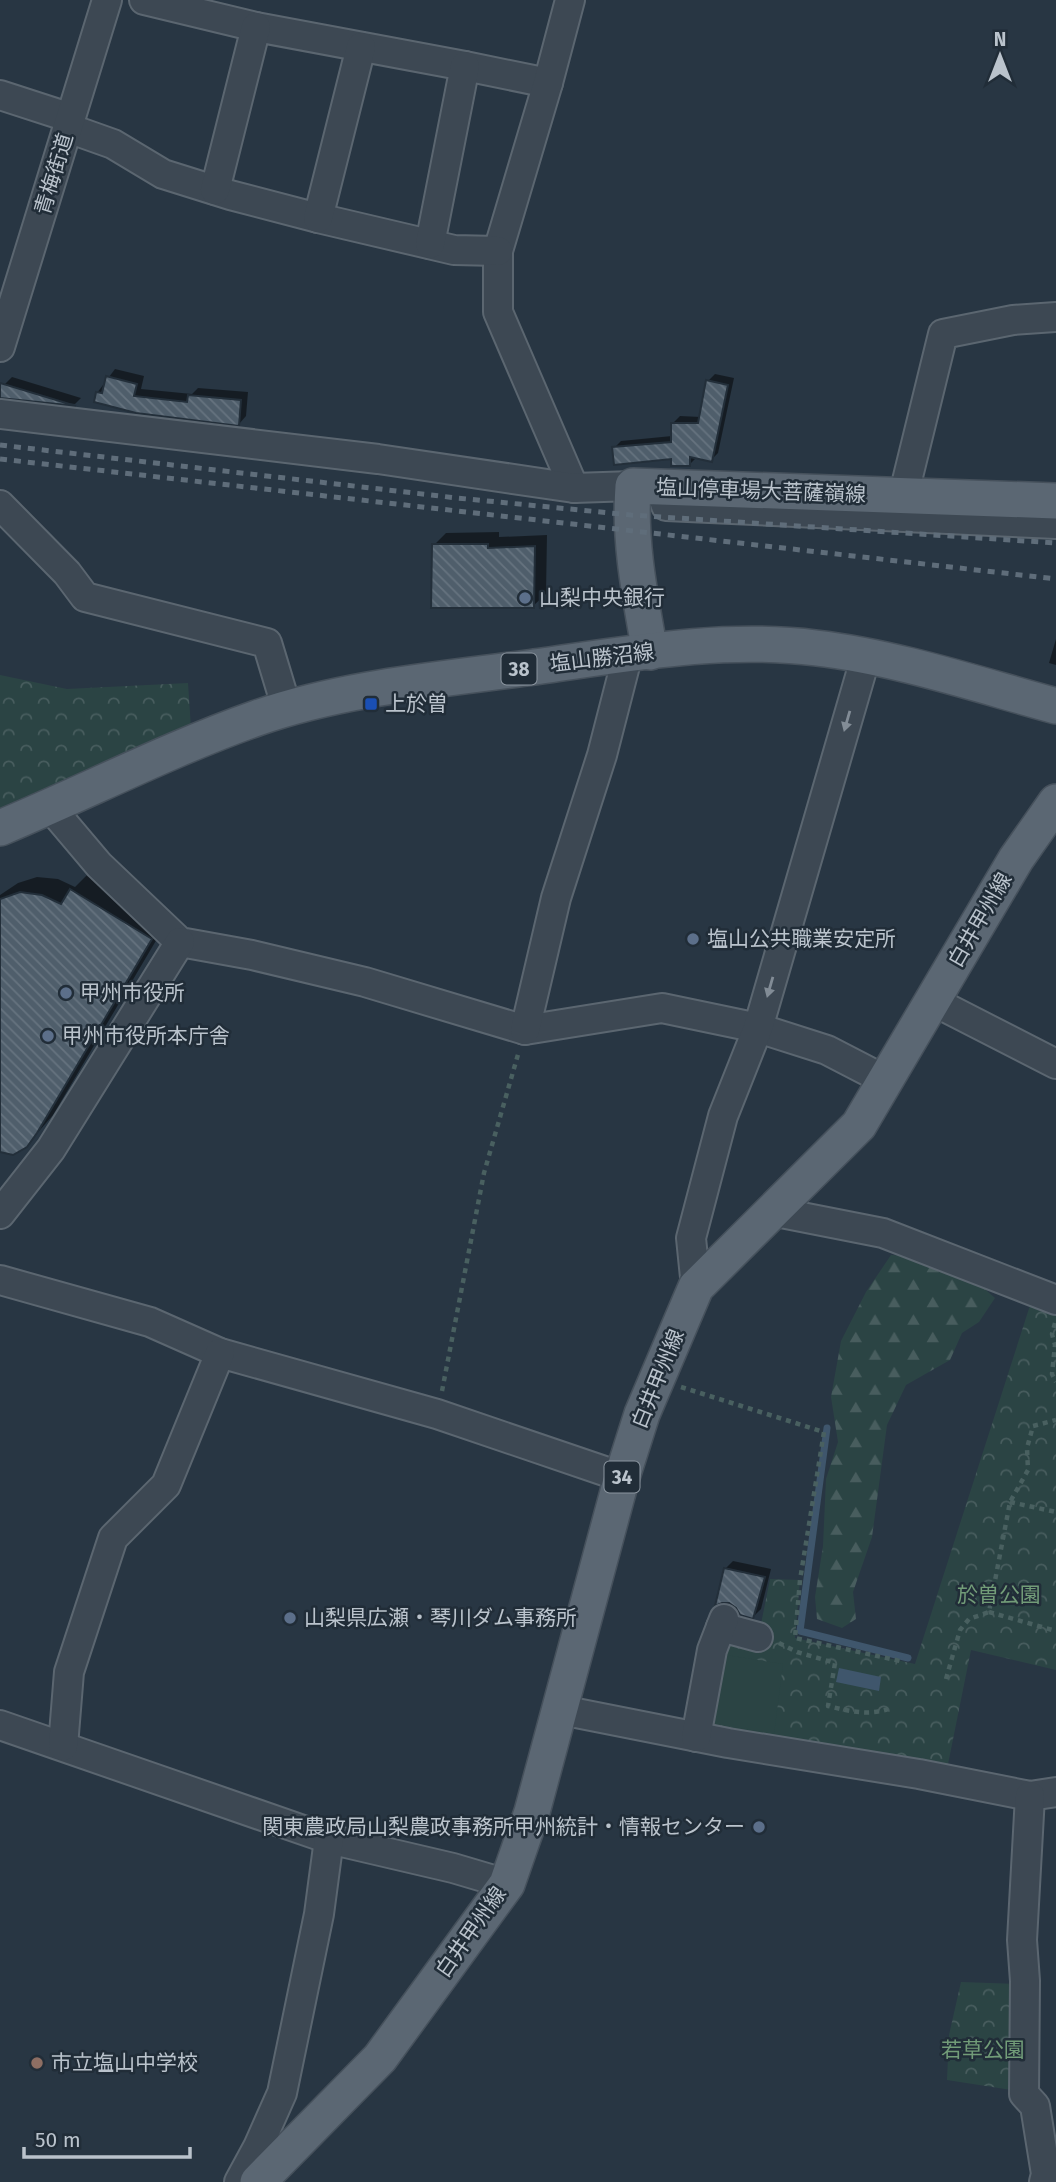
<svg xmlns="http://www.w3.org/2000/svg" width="1056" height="2182" viewBox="0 0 1056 2182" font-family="'Fira Sans','Noto Sans JP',sans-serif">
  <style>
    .forest { fill: url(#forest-firs) }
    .park { fill: url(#park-crowns) }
    .pitch { fill: #2b4444 }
    .water { fill: #3f566c }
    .shadow { fill: #0007 }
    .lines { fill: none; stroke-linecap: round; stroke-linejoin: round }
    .stream { stroke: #3f566c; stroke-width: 7 }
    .building { fill: url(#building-back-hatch); stroke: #232f3a; stroke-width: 2 }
    .minor-casing { stroke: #5b6670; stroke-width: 32 }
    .major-casing { stroke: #46515c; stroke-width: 38 }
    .path { stroke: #496060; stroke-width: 4.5; stroke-dasharray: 5 5; stroke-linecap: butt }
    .minor { stroke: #3d4853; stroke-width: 28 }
    .major { stroke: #5b6773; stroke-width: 35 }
    .rail { stroke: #5f6d7a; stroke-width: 5; stroke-dasharray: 7 7; stroke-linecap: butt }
    .oneway { fill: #828c96 }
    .service-dot { fill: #5c6f8a; stroke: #212d38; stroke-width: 2.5 }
    .transit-dot { fill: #1a4fb4; stroke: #212d38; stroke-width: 2.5 }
    .education-dot { fill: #8d6e63; stroke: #212d38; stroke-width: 2.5 }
    .labels { text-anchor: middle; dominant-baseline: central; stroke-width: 5; stroke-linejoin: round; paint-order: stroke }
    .shield { fill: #212d38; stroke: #8c96a0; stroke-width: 2 }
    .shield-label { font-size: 19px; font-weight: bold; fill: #bac3cc }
    .street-label { font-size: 21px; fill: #bac3cc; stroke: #212d38 }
    .poi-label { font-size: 21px; fill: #bac3cc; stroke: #212d38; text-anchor: start }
    .park-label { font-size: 21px; fill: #729c78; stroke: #212d38 }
  </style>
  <defs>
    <pattern id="forest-firs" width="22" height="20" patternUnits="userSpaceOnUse" patternTransform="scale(1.75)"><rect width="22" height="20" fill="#2b4444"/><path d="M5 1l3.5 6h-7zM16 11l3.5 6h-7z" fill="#485d5e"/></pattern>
    <pattern id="park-crowns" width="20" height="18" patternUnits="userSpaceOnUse" patternTransform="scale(1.75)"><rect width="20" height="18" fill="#2b4444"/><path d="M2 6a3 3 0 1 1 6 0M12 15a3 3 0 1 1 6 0" fill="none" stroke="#485d5e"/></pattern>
    <pattern id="building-back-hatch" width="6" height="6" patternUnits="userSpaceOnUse" patternTransform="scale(1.75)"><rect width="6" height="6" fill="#4f5e6b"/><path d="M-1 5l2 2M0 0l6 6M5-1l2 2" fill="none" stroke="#66737f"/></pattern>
  </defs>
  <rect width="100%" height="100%" fill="#283643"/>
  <polygon class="forest" points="891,1255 921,1257 970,1276 995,1298 979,1322 962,1333 950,1360 906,1385 887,1425 872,1537 853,1592 856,1619 842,1628 817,1619 815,1597 823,1546 826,1479 838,1442 831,1397 841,1341 866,1292"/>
  <g class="park">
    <polygon points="0,675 67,689 188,683 192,743 0,816"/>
    <polygon points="1034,1293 1056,1300 1056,1670 971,1650 945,1779 702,1738 721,1635 757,1644 770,1579 800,1580 795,1638 915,1664"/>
    <polygon points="961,1982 1018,1984 1018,2091 947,2080 949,2035"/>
  </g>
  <polygon class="pitch" points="726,1655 783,1664 774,1734 714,1724"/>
  <polygon class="water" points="839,1668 881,1677 879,1691 836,1682"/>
  <g class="shadow">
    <polygon points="115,369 144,376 141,389 192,394 198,388 248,392 246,416 239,424 97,393"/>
    <polygon points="715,374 734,378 718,453 711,460 697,457 689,465 672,458 614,448 621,441 672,436 673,423 680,416 701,417 708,381"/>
    <polygon points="12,377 81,398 75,404 0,396 4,385"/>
    <polygon points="499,532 499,537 547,535 546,594 533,606 434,545 446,533"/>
    <polygon points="1056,639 1056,665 1049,663"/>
    <polygon points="88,874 167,922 53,1115 26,1146 0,1150 0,895 18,883 37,877 58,879 75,887"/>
    <polygon points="733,1561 771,1569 761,1609 753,1617 725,1569"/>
  </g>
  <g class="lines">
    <polyline class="stream" points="827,1428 800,1631 908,1658"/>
  </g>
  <g class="building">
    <polygon points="106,376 137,384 134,396 187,402 188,395 241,400 239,426 136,413 94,402 96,392 102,393"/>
    <polygon points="706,380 728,385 712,462 690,457 690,466 671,466 671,459 614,465 612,447 671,442 671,423 698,423"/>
    <polygon points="0,383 76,406 0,398"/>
    <polygon points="432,544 488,544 488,548 535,546 534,608 431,608"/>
    <polygon points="70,889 152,939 37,1133 27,1147 13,1155 0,1152 0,899 20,892 42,895 61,904"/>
    <polygon points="724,1568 765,1577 753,1619 740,1615 736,1608 729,1603 722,1603 715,1606"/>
  </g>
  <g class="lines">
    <g class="minor-casing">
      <g id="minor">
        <polyline points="144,0 256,27 465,66 548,83"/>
        <polyline points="570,0 548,83 498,251 498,312 574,488"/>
        <polyline points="0,95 71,118"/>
        <polyline points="68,128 113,144 163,174 230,195 318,218 454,250 498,251"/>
        <polyline points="215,190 256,27"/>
        <polyline points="318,218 361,47"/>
        <polyline points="430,244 465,66"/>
        <polyline points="0,347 107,0"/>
        <polyline points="0,414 378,459 574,488 633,486"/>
        <polyline points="659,485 666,506 1056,524"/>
        <polyline points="903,497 943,334 1013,320 1056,317"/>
        <polyline points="0,505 67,573 85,597 267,643 287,709"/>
        <polyline points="50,807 99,865 180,942 252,955 365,982 525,1030 662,1008 758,1028 827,1050 885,1080"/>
        <polyline points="933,1001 1056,1064"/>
        <polyline points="525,1030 556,898 602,755 628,654"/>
        <polyline points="771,1211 883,1233 1056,1300"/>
        <polyline points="0,1214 51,1149 180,942"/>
        <polyline points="0,1280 150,1322 220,1353 437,1414 622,1477"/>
        <polyline points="696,1287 691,1238 723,1116 758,1028 866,656"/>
        <polyline points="721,1627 758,1637"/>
        <polyline points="561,1710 728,1743 919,1774 1030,1796 1056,1792"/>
        <polyline points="0,1725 329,1839 453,1868 507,1884"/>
        <polyline points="696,1737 712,1650 724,1619"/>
        <polyline points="63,1746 69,1672 113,1538 166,1485 220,1353"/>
        <polyline points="1030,1796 1022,1940 1025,1981 1024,2094 1035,2106 1046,2174 1044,2182"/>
        <polyline points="239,2182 258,2147 282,2093 319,1914 329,1839"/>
      </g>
    </g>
    <g class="major-casing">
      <g id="major">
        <path d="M650 652C640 596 629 542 633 486L1056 501"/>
        <path d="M0 828C86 792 169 749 257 718 343 688 437 680 527 668 622 655 720 636 816 648 895 657 979 685 1056 706"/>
        <polyline points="258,2182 380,2058 507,1884 532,1812 622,1477 642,1414 696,1287 859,1125 1016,859 1056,802"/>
      </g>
    </g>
    <g class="path">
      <polyline points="1055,1323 1052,1334 1055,1345 1052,1374 1056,1382"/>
      <polyline points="681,1387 824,1432 800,1580 795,1638 900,1661"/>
      <polyline points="442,1391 484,1173 519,1051"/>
      <polyline points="1010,1502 1056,1512"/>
      <polyline points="989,1612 1056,1631"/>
      <path d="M779 1643 797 1652 835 1663 828 1706C849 1711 867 1716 888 1709"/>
      <polyline points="946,1679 960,1630 969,1619 989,1612 1010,1502 1028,1470 1027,1448 1033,1426 1056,1420"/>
    </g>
    <use href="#minor" class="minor"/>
    <use href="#major" class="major"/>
    <g class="rail">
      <polyline points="0,445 457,498 631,515 1056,543"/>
      <polyline points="0,459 1056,579"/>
    </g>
  </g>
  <defs><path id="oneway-solid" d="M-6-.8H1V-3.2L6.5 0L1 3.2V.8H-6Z" transform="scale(1.75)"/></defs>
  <g class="oneway">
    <use href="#oneway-solid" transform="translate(847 721) rotate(106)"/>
    <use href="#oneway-solid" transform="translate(770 987) rotate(106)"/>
  </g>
  <g class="service-dot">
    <circle cx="525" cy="598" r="7"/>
    <circle cx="693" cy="939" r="7"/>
    <circle cx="66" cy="993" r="7"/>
    <circle cx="48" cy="1036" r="7"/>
    <circle cx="290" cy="1618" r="7"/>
    <circle cx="759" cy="1827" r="7"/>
  </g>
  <rect class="transit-dot" x="364" y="697" width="14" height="14" rx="3.5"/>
  <circle class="education-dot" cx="37" cy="2063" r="7"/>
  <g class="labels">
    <g class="shield">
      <rect x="501.5" y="653.5" width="35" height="31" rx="5"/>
      <rect x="604.5" y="1461.5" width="35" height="31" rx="5"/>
    </g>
    <g class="shield-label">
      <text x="519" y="669">38</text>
      <text x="622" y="1477">34</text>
    </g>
    <g class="street-label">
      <text transform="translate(54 174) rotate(-73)">青梅街道</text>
      <text transform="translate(761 491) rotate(2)">塩山停車場大菩薩嶺線</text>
      <text transform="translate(602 658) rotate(-7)">塩山勝沼線</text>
      <text transform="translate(980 920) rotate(-60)">白井甲州線</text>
      <text transform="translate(658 1379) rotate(-68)">白井甲州線</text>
      <text transform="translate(471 1932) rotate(-55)">白井甲州線</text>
    </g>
    <g class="poi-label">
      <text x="539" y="598">山梨中央銀行</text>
      <text x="385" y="704">上於曽</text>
      <text x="707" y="939">塩山公共職業安定所</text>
      <text x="80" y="993">甲州市役所</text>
      <text x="62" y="1036">甲州市役所本庁舎</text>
      <text x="304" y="1618">山梨県広瀬・琴川ダム事務所</text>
      <text x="745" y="1827" text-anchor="end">関東農政局山梨農政事務所甲州統計・情報センター</text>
      <text x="51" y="2063">市立塩山中学校</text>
    </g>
    <g class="park-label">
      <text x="999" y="1595">於曽公園</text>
      <text x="983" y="2050">若草公園</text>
    </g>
  </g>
  <g transform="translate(1000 56)" stroke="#212d38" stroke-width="5" paint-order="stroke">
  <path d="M0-5L12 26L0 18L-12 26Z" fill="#bac3cc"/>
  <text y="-10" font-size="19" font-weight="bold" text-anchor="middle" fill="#bac3cc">N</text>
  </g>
  <path d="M24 2147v10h166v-10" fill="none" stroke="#bac3cc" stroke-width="3.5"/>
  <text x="35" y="2147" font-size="21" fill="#bac3cc" stroke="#212d38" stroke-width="5" paint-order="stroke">50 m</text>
</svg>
